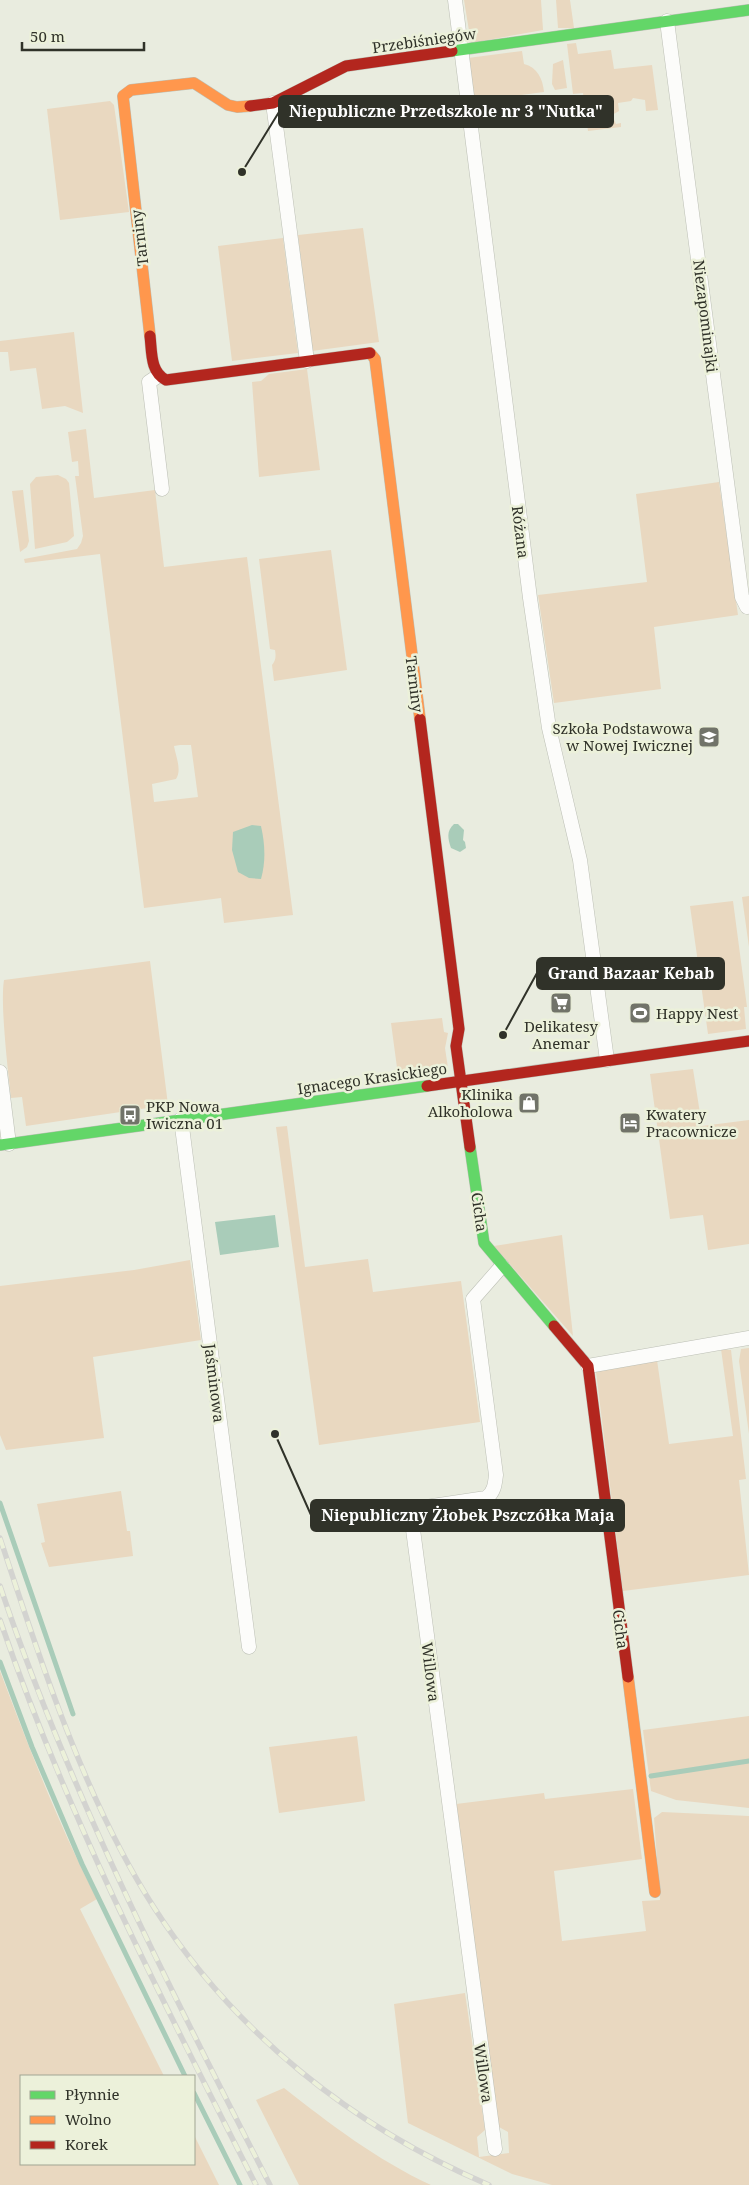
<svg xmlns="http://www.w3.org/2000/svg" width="749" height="2185" viewBox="0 0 749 2185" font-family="'Noto Serif',serif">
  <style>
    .green { fill: #e9d8c0; fill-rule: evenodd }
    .water { fill: #a9ccb9 }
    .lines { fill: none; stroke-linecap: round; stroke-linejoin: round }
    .stream { stroke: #a9ccb9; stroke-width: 5 }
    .street-casing { stroke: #bcbfb5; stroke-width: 15 }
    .fast-casing { stroke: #bcbfb5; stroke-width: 12 }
    .slow-casing { stroke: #bcbfb5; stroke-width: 12 }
    .jam-casing { stroke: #bcbfb5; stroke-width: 12 }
    .street { stroke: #fcfcfa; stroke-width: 14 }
    .fast { stroke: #63d668; stroke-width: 11 }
    .slow { stroke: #ff974d; stroke-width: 11 }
    .jam { stroke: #b3261e; stroke-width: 11 }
    .rail-casing { stroke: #d3d3d0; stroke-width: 5.5 }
    .rail { stroke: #ecf1da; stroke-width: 4; stroke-dasharray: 11; stroke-linecap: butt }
    .labels { text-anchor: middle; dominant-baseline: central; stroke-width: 5; stroke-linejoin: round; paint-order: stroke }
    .street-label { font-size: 15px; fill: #303229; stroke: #ecf1da }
    .poi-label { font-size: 15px; fill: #303229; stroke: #ecf1da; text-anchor: start }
    .leader { fill: none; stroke: #303229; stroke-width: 2 }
    .callout-dot { fill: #303229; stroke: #ecf1da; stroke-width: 2 }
    .callout { fill: #303229; stroke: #303229; stroke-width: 2 }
    .callout-label { font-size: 16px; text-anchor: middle; font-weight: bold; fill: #fff }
  </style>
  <rect width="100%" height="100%" fill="#e9ecdf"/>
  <g class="green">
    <polygon points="464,0 541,0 543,30 471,43"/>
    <polygon points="556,0 570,0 574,28 558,28"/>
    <polygon points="576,43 578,54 611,50 614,69 652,65 658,110 646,111 645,100 633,98 631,101 618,103 619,111 612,115 616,124 621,123 621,127 588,131 583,93 573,94 567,44"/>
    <path d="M522 51 524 64C537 67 543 79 544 92L474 101 468 58Z"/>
    <polygon points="563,60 567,88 555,90 552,84 553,64"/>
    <polygon points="110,101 114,105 129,212 60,220 47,109"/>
    <polygon points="363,228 379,342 312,351 298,235"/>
    <polygon points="283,238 298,353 232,361 218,246"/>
    <polygon points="74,332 83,413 65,406 42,409 36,368 10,371 8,352 0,352 0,341"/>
    <polygon points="307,369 320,470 259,477 252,382 261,381 269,374"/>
    <path d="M86 429 94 498 155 490 164 567 247 557 293 915 224 923 221 898 144 908 100 554 25 563 24 559 77 549 81 543 83 536 75 476H79L78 461 72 462 68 432ZM180 745H191L198 797 154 802 152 784 176 779C182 770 176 757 174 746Z"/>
    <polygon points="58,475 66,479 69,483 74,536 67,542 35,549 30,484 36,477"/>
    <polygon points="719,482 738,615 654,627 661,689 554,703 538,595 647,582 636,494"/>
    <polygon points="23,490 29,541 27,547 20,552 12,491"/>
    <path d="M331 550 347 670 274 681 272 665C276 660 276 656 275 650L270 649 259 559Z"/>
    <polygon points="749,896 749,947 742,897"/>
    <polygon points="733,901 747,1007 744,1007 746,1029 708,1034 690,906"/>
    <path d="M150 961 168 1105 26 1126 22 1097 11 1098C8 1070 0 1003 4 980Z"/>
    <polygon points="442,1018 444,1032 448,1033 445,1048 448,1068 398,1075 391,1023"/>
    <polygon points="693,1069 702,1126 749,1120 749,1244 708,1250 703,1215 670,1219 650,1074"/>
    <polygon points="287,1126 305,1267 368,1259 373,1292 461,1281 480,1422 319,1445 276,1127"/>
    <polygon points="562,1235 573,1336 494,1246"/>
    <polygon points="190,1260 201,1340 93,1357 104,1438 6,1450 0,1435 0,1286 134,1270"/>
    <polygon points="749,1348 749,1434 739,1361 741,1349"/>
    <polygon points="721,1349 731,1350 746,1479 739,1480 749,1575 623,1591 596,1372 657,1360 669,1444 733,1436"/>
    <polygon points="121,1491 127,1531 130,1531 133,1556 49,1567 41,1543 45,1542 37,1504"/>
    <path d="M0 1671C29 1748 59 1826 97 1899L80 1909 164 2076H21V2164H194V2135L219 2185H0Z"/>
    <polygon points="749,1716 749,1808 676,1800 651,1791 643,1730"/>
    <polygon points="357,1736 365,1801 279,1813 269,1747"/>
    <polygon points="633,1789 642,1859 554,1871 562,1941 646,1931 642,1901 660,1900 654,1818 662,1812 749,1816 749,2185 552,2185 512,2174 408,2123 394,2004 465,1993 485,2130 477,2137 479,2157 509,2153 508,2132 499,2127 456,1804 544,1793 545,1799"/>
    <path d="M284 2088C330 2124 377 2160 431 2185H299L256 2100Z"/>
  </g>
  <g class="water">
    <path d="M454 824H458L464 830 463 840 465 842 466 848 460 852 451 848C448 839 446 831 454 824Z"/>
    <path d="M252 825 261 826C265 844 266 861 261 879L249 878 238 872 232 850 233 832Z"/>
    <polygon points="275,1215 279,1247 220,1255 215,1222"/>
  </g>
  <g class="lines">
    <g class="stream">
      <polyline points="0,1503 73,1714"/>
      <polyline points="0,1662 32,1747 82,1864 185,2076"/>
      <polyline points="651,1776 749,1761"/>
      <polyline points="194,2093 240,2185"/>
    </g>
    <g class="street-casing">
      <g id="street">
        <polyline points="455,0 530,598 549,728 580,860 607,1060"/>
        <polyline points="667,21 742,597 747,607 749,606"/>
        <polyline points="273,103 307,361"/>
        <polyline points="158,376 149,382 162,489"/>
        <polyline points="0,1072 9,1144"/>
        <polyline points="181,1119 249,1647"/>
        <polyline points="588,1366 749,1338"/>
        <path d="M495 2149 412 1522 416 1512 426 1507 486 1498C494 1493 495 1484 496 1475L473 1299 502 1266"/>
      </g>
    </g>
    <g class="fast-casing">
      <g id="fast">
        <polyline points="452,51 749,10"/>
        <polyline points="0,1145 427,1086"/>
        <polyline points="470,1147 484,1243 554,1326"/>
      </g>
    </g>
    <g class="slow-casing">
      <g id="slow">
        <polyline points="150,336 123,96 131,90 194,83 228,105 237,107 250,106"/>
        <polyline points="370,353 375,359 420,719"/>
        <polyline points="628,1677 655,1892"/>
      </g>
    </g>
    <g class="jam-casing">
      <g id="jam">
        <polyline points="250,106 273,103 346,66 452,51"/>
        <path d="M150 336C152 352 150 372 166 380L370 353"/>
        <polyline points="420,719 459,1029 456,1046 470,1147"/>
        <polyline points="427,1086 749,1041"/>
        <polyline points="554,1326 588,1366 628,1677"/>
      </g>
    </g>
    <use href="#street" class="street"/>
    <use href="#fast" class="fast"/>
    <use href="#slow" class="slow"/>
    <use href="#jam" class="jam"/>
    <g class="rail-casing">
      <g id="rail">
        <path d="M0 1538C40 1660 85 1801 155 1909 235 2033 353 2127 489 2185"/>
        <path d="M0 1586C70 1794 170 1989 270 2185"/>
        <path d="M0 1620C67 1816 162 2000 256 2185"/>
      </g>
    </g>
    <use href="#rail" class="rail"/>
  </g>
  <defs>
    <g id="school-square" transform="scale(1.125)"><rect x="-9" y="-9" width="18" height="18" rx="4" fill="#717369" stroke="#ecf1da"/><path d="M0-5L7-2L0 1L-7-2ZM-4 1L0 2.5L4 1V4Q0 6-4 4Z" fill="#fff"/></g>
    <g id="supermarket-square" transform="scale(1.125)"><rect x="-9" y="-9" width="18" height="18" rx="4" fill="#717369" stroke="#ecf1da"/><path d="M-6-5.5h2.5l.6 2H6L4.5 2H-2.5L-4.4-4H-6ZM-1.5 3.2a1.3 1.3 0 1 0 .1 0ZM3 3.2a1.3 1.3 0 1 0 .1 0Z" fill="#fff"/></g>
    <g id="stadium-square" transform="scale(1.125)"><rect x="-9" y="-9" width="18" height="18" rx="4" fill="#717369" stroke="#ecf1da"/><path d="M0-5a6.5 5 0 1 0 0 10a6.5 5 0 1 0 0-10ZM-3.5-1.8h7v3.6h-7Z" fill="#fff"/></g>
    <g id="shop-square" transform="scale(1.125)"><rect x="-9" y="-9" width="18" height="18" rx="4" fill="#717369" stroke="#ecf1da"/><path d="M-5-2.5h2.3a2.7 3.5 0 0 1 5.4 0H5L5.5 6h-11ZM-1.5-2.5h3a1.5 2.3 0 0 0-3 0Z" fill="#fff"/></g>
    <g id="bus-square" transform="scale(1.125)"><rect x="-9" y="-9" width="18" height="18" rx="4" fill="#717369" stroke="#ecf1da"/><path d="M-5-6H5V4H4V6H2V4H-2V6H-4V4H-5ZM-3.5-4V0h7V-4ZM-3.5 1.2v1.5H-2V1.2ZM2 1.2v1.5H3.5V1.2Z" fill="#fff"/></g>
    <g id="hotel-square" transform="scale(1.125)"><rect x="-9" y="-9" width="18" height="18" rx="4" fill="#717369" stroke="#ecf1da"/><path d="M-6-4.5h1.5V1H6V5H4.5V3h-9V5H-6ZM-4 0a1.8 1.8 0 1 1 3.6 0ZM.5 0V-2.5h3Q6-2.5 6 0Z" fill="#fff"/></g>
  </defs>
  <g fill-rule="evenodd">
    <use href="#school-square" x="709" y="737"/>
    <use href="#supermarket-square" x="561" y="1003"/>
    <use href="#stadium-square" x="640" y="1013"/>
    <use href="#shop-square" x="529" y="1103"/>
    <use href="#bus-square" x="130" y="1115"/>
    <use href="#hotel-square" x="630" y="1123"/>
  </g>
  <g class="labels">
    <g class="street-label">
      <text transform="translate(424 40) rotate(-8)">Przebiśniegów</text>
      <text transform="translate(139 238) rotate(-97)">Tarniny</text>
      <text transform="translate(706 316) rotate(83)">Niezapominajki</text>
      <text transform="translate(521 532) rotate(83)">Różana</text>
      <text transform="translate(415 684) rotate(83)">Tarniny</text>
      <text transform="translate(372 1078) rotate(-8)">Ignacego Krasickiego</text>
      <text transform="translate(480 1212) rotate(82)">Cicha</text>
      <text transform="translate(215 1383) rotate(83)">Jaśminowa</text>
      <text transform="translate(621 1629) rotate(83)">Cicha</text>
      <text transform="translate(431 1672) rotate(83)">Willowa</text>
      <text transform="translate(484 2073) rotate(82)">Willowa</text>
    </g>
    <g class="poi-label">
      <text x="693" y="728" text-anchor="end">Szkoła Podstawowa<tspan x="693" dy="17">w Nowej Iwicznej</tspan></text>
      <text x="656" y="1013">Happy Nest</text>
      <text x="561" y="1026" text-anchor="middle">Delikatesy<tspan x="561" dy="17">Anemar</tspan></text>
      <text x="513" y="1094" text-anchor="end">Klinika<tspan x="513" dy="17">Alkoholowa</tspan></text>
      <text x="146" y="1106">PKP Nowa<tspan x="146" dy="17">Iwiczna 01</tspan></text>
      <text x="646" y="1114">Kwatery<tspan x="646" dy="17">Pracownicze</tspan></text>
    </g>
  </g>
  <path class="leader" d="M242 172L279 112M503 1035L537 973M275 1434L311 1515"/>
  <g class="callout-dot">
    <circle cx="242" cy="172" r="5"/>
    <circle cx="503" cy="1035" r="5"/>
    <circle cx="275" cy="1434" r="5"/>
  </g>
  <g class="callout">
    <rect x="279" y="96" width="334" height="31" rx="5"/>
    <rect x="537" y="958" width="187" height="31" rx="5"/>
    <rect x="311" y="1500" width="313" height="31" rx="5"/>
  </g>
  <g class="callout-label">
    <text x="446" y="117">Niepubliczne Przedszkole nr 3 "Nutka"</text>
    <text x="631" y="979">Grand Bazaar Kebab</text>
    <text x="468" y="1521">Niepubliczny Żłobek Pszczółka Maja</text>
  </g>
  <rect x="20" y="2075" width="175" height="90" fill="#ecf1da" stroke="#a1a593"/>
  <rect x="30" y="2091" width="25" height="8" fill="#63d668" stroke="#a1a593"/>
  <text x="65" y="2100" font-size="15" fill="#303229">Płynnie</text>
  <rect x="30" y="2116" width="25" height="8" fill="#ff974d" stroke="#a1a593"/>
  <text x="65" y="2125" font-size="15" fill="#303229">Wolno</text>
  <rect x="30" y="2141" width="25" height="8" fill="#b3261e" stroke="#a1a593"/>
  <text x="65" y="2150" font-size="15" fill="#303229">Korek</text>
  <path d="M22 42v8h122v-8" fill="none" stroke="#303229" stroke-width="2.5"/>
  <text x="30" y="42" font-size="15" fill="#303229" stroke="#ecf1da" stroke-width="4" paint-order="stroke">50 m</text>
</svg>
